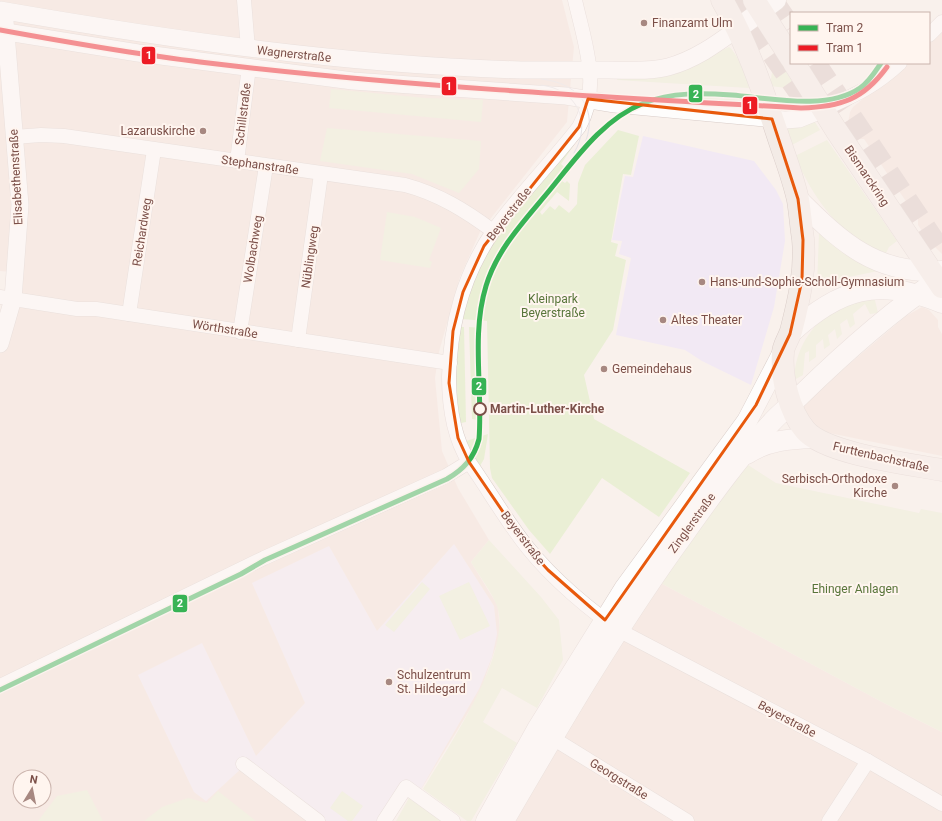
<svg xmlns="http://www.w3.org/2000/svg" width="942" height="821" viewBox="0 0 942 821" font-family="Roboto,sans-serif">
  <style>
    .residential { fill: #f4e3da; fill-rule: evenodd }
    .education { fill: #f2e9f4 }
    .green { fill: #eaefd5 }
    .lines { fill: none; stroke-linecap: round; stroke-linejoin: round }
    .trunk-tunnel { stroke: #dac8c3; stroke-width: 22; stroke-dasharray: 22 11; stroke-linecap: butt }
    .minor-casing { stroke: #d8ccc8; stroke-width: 15 }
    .tertiary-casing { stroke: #d8ccc8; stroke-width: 18 }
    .secondary-casing { stroke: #daceca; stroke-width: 21 }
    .primary-casing { stroke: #dacdc9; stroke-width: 23 }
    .minor { stroke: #fefdfc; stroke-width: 14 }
    .tertiary { stroke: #fefdfc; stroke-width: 17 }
    .secondary { stroke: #fefdfc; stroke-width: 20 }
    .primary { stroke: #f3ebe6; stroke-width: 22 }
    .tram { stroke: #e5e2e6; stroke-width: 1 }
    .tram-1-casing { stroke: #fff5ef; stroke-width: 8 }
    .tram-2-casing { stroke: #fff5ef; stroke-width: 8 }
    .tram-1 { stroke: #37b355; stroke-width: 5 }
    .tram-2 { stroke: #ed1b24; stroke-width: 5 }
    .marked { fill: none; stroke: #e8590c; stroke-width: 3; stroke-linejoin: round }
    .poi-dot { fill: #a78881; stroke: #fff5ef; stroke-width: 1.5 }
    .stop-dot { fill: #fff5ef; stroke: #7b4f48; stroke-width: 2 }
    .labels { text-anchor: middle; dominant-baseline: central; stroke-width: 4; stroke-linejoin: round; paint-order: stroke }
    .poi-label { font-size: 12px; fill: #7b4f48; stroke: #fff5ef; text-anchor: start }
    .street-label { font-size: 12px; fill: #7b4f48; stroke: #fff5ef }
    .park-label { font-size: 12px; fill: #58753a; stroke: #fff5ef }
    .stop-label { font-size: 12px; font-weight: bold; fill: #7b4f48; stroke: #fff5ef; text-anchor: start }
    .line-badge { stroke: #fff5ef; stroke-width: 1.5 }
    .badge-label { font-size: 11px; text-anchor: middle; font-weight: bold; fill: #fff }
  </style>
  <rect width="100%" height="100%" fill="#f9f1ec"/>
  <g class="residential">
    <path d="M0 0H562L574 47 567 122 480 232 460 277 439 352 435 378 442 451 458 488 489 540 471 562 498 606 500 635 480 693 463 721 422 788 399 805 389 821H0V353L21 291V273L0 271ZM20 777H44V801H20Z"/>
    <polygon points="942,31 942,254 928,240 918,225 918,219 903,197 864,139 858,139 848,123 850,112 853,107 907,63 929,63 929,43"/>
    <polygon points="922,307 929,310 938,320 938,327 942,334 942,456 829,433 809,422 803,406 814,394 906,316"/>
    <polygon points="657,581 884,703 942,732 942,821 511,821"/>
  </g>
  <g class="education">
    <polygon points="643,136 754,161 776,190 783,204 785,241 774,307 751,385 702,361 685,350 616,335 631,258 619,254 622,241 612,240 625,176 633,177"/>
    <polygon points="454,544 494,606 497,634 492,657 479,689 421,789 404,782 380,821 326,821 252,769 243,767 206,801 194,792 138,675 202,643 256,756 305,703 252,583 329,546 377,631"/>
  </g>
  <g class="green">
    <path d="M729 47C736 51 749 81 749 88L617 80 618 77 700 61Z"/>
    <polygon points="774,58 778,59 795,86 795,89 770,86"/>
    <polygon points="331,89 425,98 483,100 481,122 329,108"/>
    <polygon points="686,97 753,100 756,107 701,100 668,100"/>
    <polygon points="813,119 820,130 792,145 786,126"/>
    <polygon points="327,128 481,141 479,169 459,193 412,174 320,161"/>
    <polygon points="618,130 639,136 631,175 623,174 611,242 618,244 615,256 626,260 613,330 584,375 594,419 690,473 659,517 602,478 550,554 529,530 492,478 490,468 487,321 461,319 474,277 492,243 572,143 574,145 561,164 570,172 562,181 565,183 567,181 570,184 569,201 557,192 540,212 542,215 550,206 555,210 559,205 569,213 577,204 578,183 585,165"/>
    <path d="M827 140 897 241 889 247 886 253C841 239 813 198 795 156Z"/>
    <polygon points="387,212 415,217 441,228 429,260 432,262 430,268 380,260"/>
    <polygon points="819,232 878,271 844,278 824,287 817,286"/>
    <path d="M874 296 878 313 870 314 865 304 853 314 855 324 850 328 847 319 840 324 842 334 837 339 835 329 828 335 830 345 824 349 823 339 816 345V357L809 362V351L805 353 803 375 794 380C795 347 814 319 844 305 853 300 865 299 874 296Z"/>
    <path d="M460 327H464L466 422 461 423C453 391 456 358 460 327Z"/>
    <polygon points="469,327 481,328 484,421 472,419"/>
    <polygon points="488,434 484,459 480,466 466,441"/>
    <polygon points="745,463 776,483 919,513 921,509 942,513 942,732 884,703 657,581"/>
    <path d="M489 540 541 597 559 620 563 660 537 708 502 688 483 722 517 743 471 821H467L423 789C447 749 513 652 497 606 493 594 478 574 471 562Z"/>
    <polygon points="422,582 430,589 394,632 385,625"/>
    <polygon points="469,582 490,626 460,640 439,596"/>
    <polygon points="87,790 103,821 38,821 57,796"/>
    <polygon points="218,791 256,821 144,821 162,807 188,798 207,803"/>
    <polygon points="342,791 363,806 352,821 348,821 330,808"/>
    <polygon points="409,798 441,821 396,821"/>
  </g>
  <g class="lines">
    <g class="trunk-tunnel">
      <polyline points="735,0 816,116"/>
      <polyline points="772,0 791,28"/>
      <polyline points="815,63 942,253"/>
    </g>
    <g class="minor-casing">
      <g id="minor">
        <polyline points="244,0 248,49"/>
        <path d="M575 0C584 41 602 87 579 127 552 162 520 194 494 230 464 273 450 325 449 377 449 405 454 438 469 462 489 490 506 521 528 548 552 578 591 612 624 633L868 761 942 804"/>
        <polyline points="929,35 942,22"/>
        <path d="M824 109C855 95 874 87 900 63"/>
        <path d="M14 137 41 135 64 136 405 185C439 194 466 211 493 231"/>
        <polyline points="237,161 249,67"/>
        <polyline points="0,297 77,309 96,309 450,363"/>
        <polyline points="129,314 154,150"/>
        <polyline points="240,332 266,166"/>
        <polyline points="298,340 321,174"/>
        <polyline points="0,686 264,558 446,476 469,462"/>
        <polyline points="546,734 687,821"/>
        <polyline points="243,764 318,821"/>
        <polyline points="384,821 406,787 453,821"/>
        <polyline points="829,821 868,761"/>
      </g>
    </g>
    <g class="tertiary-casing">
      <g id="tertiary">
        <path d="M0 10C173 40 346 65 521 70 550 70 579 70 608 70 628 70 649 72 668 67 694 60 715 45 737 29"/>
        <polyline points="0,31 138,53 353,81 566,96 615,104 785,120 799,119 824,109"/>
        <polyline points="0,344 13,299 20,205 5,21"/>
      </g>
    </g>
    <g class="secondary-casing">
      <g id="secondary">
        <polyline points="737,29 776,0"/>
        <path d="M798 199C841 242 876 275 942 271"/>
        <path d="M790 334C839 288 878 277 942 303"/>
        <path d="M747 454C768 440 790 439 814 438"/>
        <polyline points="486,821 537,729 624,589 747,421 783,352"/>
        <path d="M504 821C561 723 618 625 685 533 712 495 740 456 772 422 781 412 792 404 801 395 845 352 891 311 942 277"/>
      </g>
    </g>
    <g class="primary-casing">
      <g id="primary">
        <path d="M722 0C746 41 762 88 777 133 784 155 793 177 798 200 800 212 801 226 803 239 806 270 799 300 791 331 789 338 783 346 783 353 781 377 789 411 805 430 825 454 910 464 942 470"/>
        <polyline points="754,0 791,58"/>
        <polyline points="794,63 836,130 942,287"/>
      </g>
    </g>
    <use href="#minor" class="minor"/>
    <use href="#tertiary" class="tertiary"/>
    <use href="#secondary" class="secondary"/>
    <use href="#primary" class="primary"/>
    <g class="tram">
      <path d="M541 79C588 84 603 121 576 159"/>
      <path d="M541 85C576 89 593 121 574 153"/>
    </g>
    <g class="tram-1-casing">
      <path id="tram-1" d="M0 690 241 574 265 560 447 479C464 469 474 458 479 439 483 389 471 335 486 286 497 249 525 220 549 191 576 158 603 119 644 103 672 92 702 93 732 95 769 98 827 111 860 88 869 82 875 72 881 63"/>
    </g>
    <g class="tram-2-casing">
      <path id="tram-2" d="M0 30C66 42 133 54 200 62 399 86 600 97 801 108 840 107 863 100 887 67"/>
    </g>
    <use href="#tram-1" class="tram-1"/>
    <use href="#tram-2" class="tram-2"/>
  </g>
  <path d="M0 0H942V821H0ZM588 99 772 119 798 199 803 240 802 280 790 334 756 405 605 620 548 570 527 547 469 462 458 438 449 383 453 331 463 292 484 246 579 127Z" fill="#f9f1ec" fill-opacity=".55" fill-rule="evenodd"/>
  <path class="marked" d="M588 99 772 119 798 199 803 240 802 280 790 334 756 405 605 620 548 570 527 547 469 462 458 438 449 383 453 331 463 292 484 246 579 127Z"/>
  <g class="poi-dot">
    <circle cx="644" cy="23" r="4"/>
    <circle cx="203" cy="131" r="4"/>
    <circle cx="702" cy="282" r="4"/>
    <circle cx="663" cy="320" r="4"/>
    <circle cx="604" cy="369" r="4"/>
    <circle cx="895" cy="486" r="4"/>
    <circle cx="389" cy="682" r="4"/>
  </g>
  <circle class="stop-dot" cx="480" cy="409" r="6"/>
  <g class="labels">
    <g class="poi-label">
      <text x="652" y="23">Finanzamt Ulm</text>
      <text x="195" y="131" text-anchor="end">Lazaruskirche</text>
      <text x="710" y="282">Hans-und-Sophie-Scholl-Gymnasium</text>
      <text x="671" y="320">Altes Theater</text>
      <text x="612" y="369">Gemeindehaus</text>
      <text x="887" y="479" text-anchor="end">Serbisch-Orthodoxe<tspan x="887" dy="14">Kirche</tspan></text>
      <text x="397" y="675">Schulzentrum<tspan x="397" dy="14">St. Hildegard</tspan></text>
    </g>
    <g class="street-label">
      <text transform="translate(294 54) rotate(6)">Wagnerstraße</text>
      <text transform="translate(243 114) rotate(-83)">Schillstraße</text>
      <text transform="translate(260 165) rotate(8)">Stephanstraße</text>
      <text transform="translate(867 176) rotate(56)">Bismarckring</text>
      <text transform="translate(16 177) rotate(-93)">Elisabethenstraße</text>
      <text transform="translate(509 214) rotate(-52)">Beyerstraße</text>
      <text transform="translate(142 232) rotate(-81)">Reichardweg</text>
      <text transform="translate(253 249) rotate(-81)">Wolbachweg</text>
      <text transform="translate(310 257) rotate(-82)">Nüblingweg</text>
      <text transform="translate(225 329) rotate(9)">Wörthstraße</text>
      <text transform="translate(881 457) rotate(13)">Furttenbachstraße</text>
      <text transform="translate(692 523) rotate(-54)">Zinglerstraße</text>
      <text transform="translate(523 538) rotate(53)">Beyerstraße</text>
      <text transform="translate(787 719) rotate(28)">Beyerstraße</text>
      <text transform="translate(619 779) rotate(32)">Georgstraße</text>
    </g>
    <g class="park-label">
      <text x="553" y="299">Kleinpark<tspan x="553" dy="14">Beyerstraße</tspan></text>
      <text x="855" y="589">Ehinger Anlagen</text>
    </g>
    <g class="stop-label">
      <text x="490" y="409">Martin-Luther-Kirche</text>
    </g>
  </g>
  <g class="line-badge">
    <rect x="141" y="46" width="15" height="19" rx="4" fill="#ed1b24"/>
    <rect x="441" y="76" width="16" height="20" rx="4" fill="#ed1b24"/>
    <rect x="688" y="84" width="15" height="19" rx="4" fill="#37b355"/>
    <rect x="742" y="96" width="16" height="19" rx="4" fill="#ed1b24"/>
    <rect x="471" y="377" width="16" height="19" rx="4" fill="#37b355"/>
    <rect x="172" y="594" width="16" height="19" rx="4" fill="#37b355"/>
  </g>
  <g class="badge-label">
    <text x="149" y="59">1</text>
    <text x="449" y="90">1</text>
    <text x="696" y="98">2</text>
    <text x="750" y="109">1</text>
    <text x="479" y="390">2</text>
    <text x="180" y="607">2</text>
  </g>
  <rect x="790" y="12" width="140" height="52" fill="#fff5ef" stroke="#cab3ac"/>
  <rect x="798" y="25" width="20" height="6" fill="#37b355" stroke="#cab3ac"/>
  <text x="826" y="32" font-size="12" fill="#7b4f48">Tram 2</text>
  <rect x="798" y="45" width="20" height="6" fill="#ed1b24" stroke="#cab3ac"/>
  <text x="826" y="52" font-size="12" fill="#7b4f48">Tram 1</text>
  <g transform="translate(32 789) rotate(10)"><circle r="19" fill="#fff5ef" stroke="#cab3ac"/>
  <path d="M0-3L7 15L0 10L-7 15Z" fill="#a78881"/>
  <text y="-6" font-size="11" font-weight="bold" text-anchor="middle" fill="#7b4f48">N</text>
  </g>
</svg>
